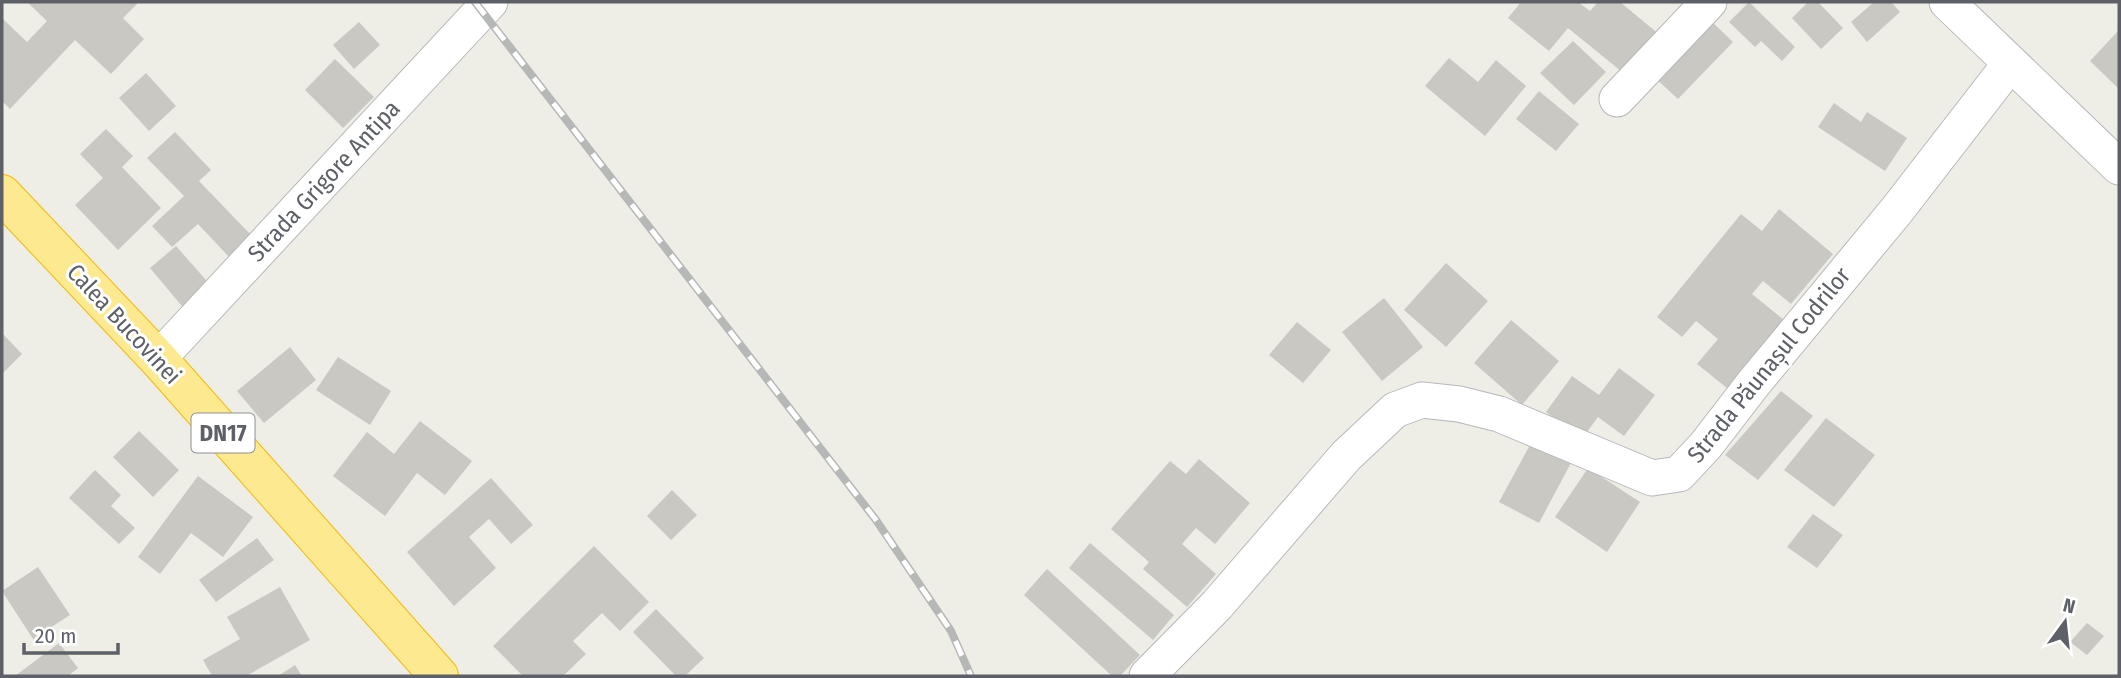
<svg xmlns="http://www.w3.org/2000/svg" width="2121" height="678" viewBox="0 0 2121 678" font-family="'Fira Sans Condensed',sans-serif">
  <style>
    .building { fill: #cac8c3 }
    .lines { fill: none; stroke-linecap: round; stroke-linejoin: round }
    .street-casing { stroke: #b6b7bc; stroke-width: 37 }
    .highway-casing { stroke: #f2ba03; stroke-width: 40 }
    .street { stroke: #fff; stroke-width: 35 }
    .highway { stroke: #fce990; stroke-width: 38 }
    .rail-casing { stroke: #b6b7b7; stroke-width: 8 }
    .rail { stroke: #fff; stroke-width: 5; stroke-dasharray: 16; stroke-linecap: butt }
    .labels { text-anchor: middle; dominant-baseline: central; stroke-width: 6; stroke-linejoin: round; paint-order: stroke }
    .shield { fill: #fff; stroke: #8e9094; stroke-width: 2 }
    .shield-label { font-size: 23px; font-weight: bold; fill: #5d6066 }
    .street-label { font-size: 24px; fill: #5d6066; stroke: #fff }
  </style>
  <rect width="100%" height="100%" fill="#efeee6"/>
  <g class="building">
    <polygon points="27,2 139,2 123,18 144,39 111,74 75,40 10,109 2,101 2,18 27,42 47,21"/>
    <polygon points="1521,2 1578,2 1590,11 1598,2 1620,2 1660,35 1627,76 1568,28 1549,51 1508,18"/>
    <polygon points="1749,2 1795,47 1782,61 1761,41 1755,47 1729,22"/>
    <polygon points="1808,2 1818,2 1843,28 1821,49 1792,18"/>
    <polygon points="1874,2 1891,2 1900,12 1867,42 1851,22"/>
    <polygon points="1708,18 1733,42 1678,99 1653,76"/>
    <polygon points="359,22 380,45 354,69 333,45"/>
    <polygon points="2119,30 2119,89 2090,61"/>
    <polygon points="1573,41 1606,72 1574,105 1540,73"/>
    <polygon points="1449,58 1478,82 1496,60 1526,86 1485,136 1425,86"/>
    <polygon points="335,59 374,97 343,128 305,90"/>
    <polygon points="146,73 176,106 149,131 119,98"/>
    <polygon points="1539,91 1579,124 1556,151 1516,119"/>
    <polygon points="1834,103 1861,122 1867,112 1907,138 1885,171 1818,127"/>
    <polygon points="106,129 133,156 122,167 161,208 118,250 75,205 103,178 80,154"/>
    <polygon points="175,132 211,170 199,181 253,237 231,259 198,224 172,247 152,226 184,196 147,158"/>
    <polygon points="1779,209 1833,254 1791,304 1763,281 1752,294 1784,320 1727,388 1697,364 1718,339 1696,321 1682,337 1657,317 1741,214 1762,231"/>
    <polygon points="176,246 213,288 186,311 150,268"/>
    <polygon points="1446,263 1488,301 1446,347 1404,310"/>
    <polygon points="1384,298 1423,347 1382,381 1342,332"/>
    <polygon points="1511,320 1559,361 1522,405 1474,363"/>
    <polygon points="1297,322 1331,350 1303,383 1269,355"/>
    <polygon points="2,333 22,354 2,374"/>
    <polygon points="290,347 316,380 264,423 237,391"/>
    <polygon points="338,357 391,391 370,425 316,390"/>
    <polygon points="1619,368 1655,395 1624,436 1598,417 1582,439 1546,412 1572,376 1599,395"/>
    <polygon points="1781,391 1813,416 1758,480 1725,455"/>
    <polygon points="1826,418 1875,455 1834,507 1784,470"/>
    <polygon points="420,421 472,461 445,495 417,473 385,516 333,476 367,432 394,454"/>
    <polygon points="139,431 179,470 153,497 113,457"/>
    <polygon points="1531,443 1571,463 1539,523 1499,502"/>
    <polygon points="1199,459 1250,503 1215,544 1196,528 1182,544 1216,574 1187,607 1143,569 1149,562 1111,529 1170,461 1186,474"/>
    <polygon points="1588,468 1640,502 1607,552 1555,517"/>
    <polygon points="95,470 121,495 111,506 135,528 119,544 69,498"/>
    <polygon points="198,476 253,517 223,557 191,533 160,574 138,557"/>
    <polygon points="491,478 533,525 511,544 489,519 469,537 496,568 454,606 407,552"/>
    <polygon points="672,490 697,515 671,540 647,516"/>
    <polygon points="1813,514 1843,535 1817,568 1787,547"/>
    <polygon points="257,538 274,560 216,602 199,580"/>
    <polygon points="1090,543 1174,615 1153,640 1069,568"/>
    <polygon points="594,546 649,602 620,631 602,613 573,641 586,654 563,676 523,676 493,646"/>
    <polygon points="38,567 70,615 33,639 2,591"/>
    <polygon points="1047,569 1140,655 1120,676 1112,676 1024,595"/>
    <polygon points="280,587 310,640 246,676 212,676 203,660 240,639 227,617"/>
    <polygon points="656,609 704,658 685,676 676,676 633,632"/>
    <polygon points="2087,623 2104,636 2087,655 2070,642"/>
    <polygon points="59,643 78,668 68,676 15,676"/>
    <polygon points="295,665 302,676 278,676"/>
  </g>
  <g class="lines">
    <g class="street-casing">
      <g id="street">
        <polyline points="1947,2 2119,167"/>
        <polyline points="1617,99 1709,2"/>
        <polyline points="158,359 490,2"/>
        <polyline points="1147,676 1217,605 1346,456 1395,410 1422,400 1459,404 1499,414 1652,478 1679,474 1706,445 1753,384 1897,210 2010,64"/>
      </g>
    </g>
    <g class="highway-casing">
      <polyline id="highway" points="2,194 158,359 439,676"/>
    </g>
    <use href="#street" class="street"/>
    <use href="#highway" class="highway"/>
    <g class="rail-casing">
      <polyline id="rail" points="475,2 876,520 951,631 971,676"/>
    </g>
    <use href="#rail" class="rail"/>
  </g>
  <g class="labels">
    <rect class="shield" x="191.5" y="413.5" width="63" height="39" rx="5"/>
    <g class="shield-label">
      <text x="223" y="433">DN17</text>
    </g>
    <g class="street-label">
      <text transform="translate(324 181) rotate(-47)">Strada Grigore Antipa</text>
      <text transform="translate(124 324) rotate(47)">Calea Bucovinei</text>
      <text transform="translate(1769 365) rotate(-51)">Strada Păunașul Codrilor</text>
    </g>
  </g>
  <rect width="2121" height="678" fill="none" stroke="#5d6066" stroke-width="7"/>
  <g transform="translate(2065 622) rotate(15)" stroke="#ffffff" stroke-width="5" paint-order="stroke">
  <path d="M0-5L12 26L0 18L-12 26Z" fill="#5d6066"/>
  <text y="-10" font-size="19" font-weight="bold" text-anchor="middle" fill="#5d6066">N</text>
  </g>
  <path d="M24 643v10h94v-10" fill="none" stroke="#5d6066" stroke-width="3.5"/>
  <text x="35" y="643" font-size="21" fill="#5d6066" stroke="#ffffff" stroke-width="5" paint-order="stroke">20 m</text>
</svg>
